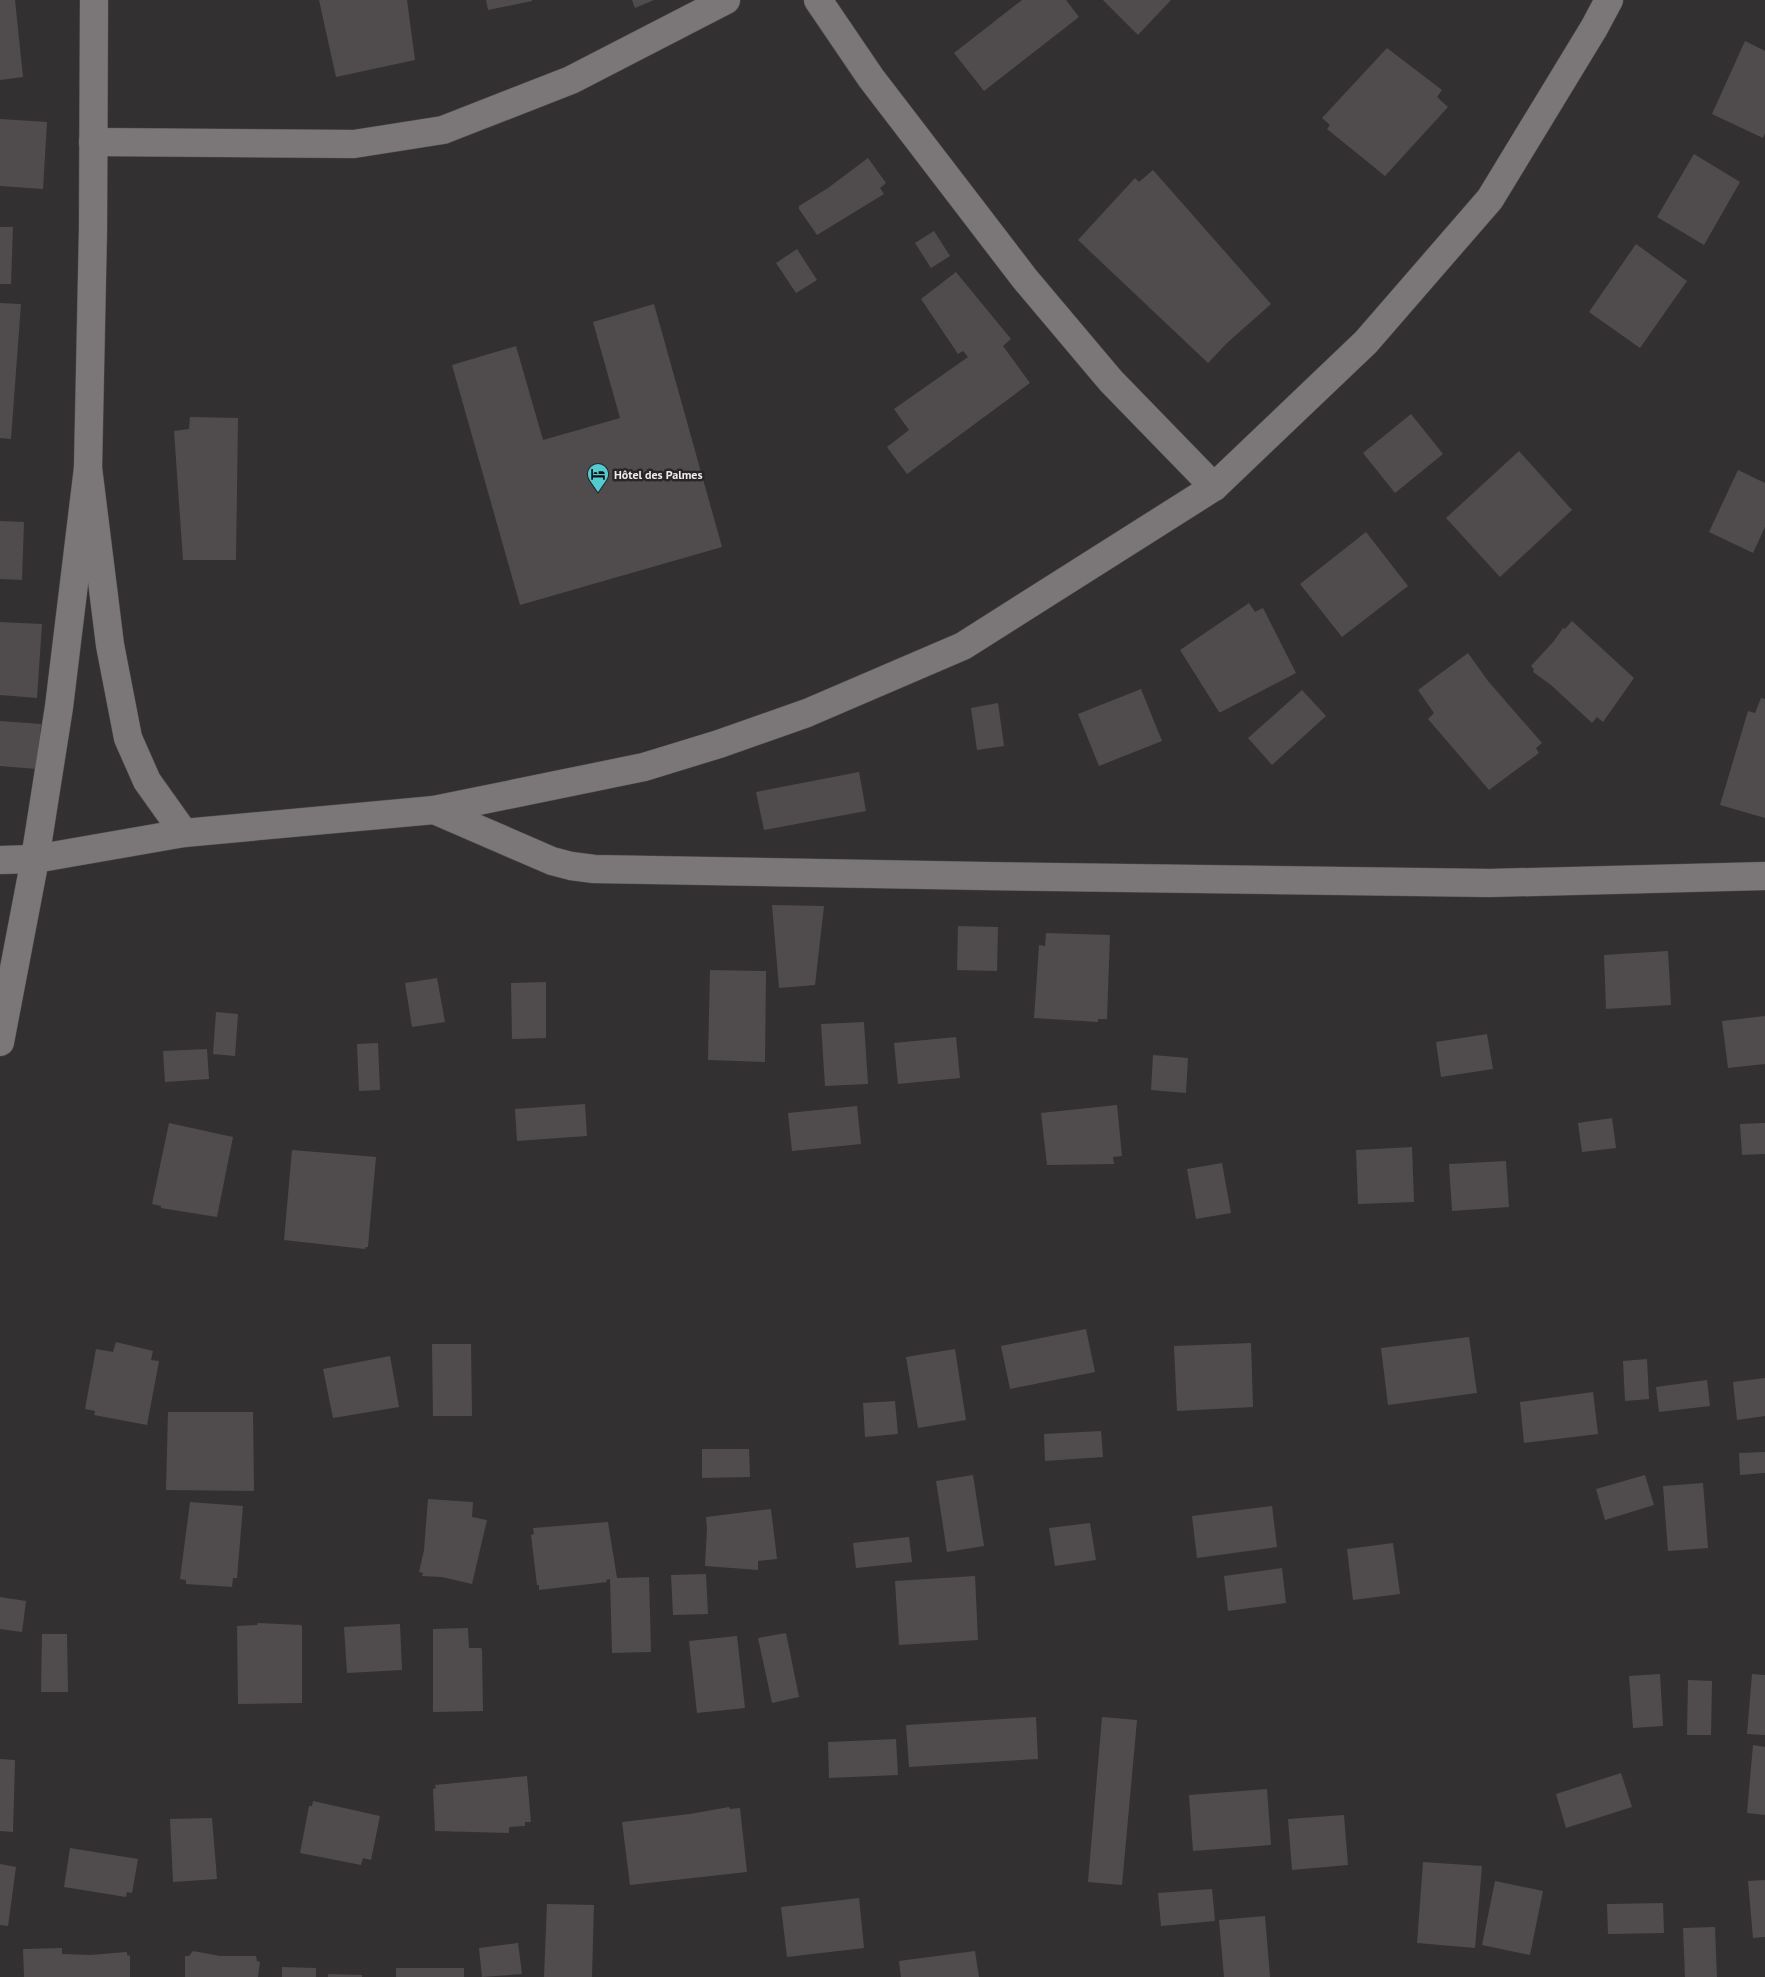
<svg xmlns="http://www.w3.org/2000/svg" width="1765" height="1977" viewBox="0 0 1765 1977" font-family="'PT Sans',sans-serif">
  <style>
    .building { fill: #504c4e }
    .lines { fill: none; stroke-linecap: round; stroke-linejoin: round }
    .street-casing { stroke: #524f50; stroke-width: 29 }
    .street { stroke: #7b7779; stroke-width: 28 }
    .labels { text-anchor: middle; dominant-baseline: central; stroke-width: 5; stroke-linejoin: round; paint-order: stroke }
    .poi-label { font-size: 12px; font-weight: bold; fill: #edebeb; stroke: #292628; text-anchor: start }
  </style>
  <rect width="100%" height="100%" fill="#333031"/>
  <g class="building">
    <polygon points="0,0 15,0 23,77 0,80"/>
    <polygon points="319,0 407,0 415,60 336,77"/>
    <polygon points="486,0 532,0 532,1 488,10"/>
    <polygon points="632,0 654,0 635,8"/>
    <polygon points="1022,0 1066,0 1079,17 984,91 954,53"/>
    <polygon points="1103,0 1171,0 1138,35"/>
    <polygon points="1745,41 1765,51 1765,133 1763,138 1712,114"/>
    <polygon points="1387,48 1442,90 1437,97 1448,107 1385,176 1327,129 1330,125 1322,118"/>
    <polygon points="0,119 47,122 43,189 0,186"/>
    <polygon points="1694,154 1740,182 1704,245 1657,217"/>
    <polygon points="868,158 886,183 880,188 884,194 817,235 799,209 799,206 828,188"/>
    <polygon points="1153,170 1271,304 1227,343 1208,363 1078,240 1135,178 1139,182"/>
    <polygon points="0,227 13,227 11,284 0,284"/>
    <polygon points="934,231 950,256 931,268 915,243"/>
    <polygon points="1636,244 1687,281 1640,348 1589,312"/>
    <polygon points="797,249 817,280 796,293 776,263"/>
    <polygon points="956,272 1011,339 1003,346 1030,383 907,474 887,447 909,430 894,409 968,357 963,351 958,354 921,299"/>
    <polygon points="0,303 21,304 11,439 0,438"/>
    <polygon points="654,304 722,547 520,605 452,365 516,346 543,440 620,418 593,322"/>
    <polygon points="1411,414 1443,454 1395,493 1363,453"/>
    <polygon points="190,417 238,418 236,560 183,560 174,431 189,429"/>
    <polygon points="1519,451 1572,510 1500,577 1446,518"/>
    <polygon points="1738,470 1765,483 1765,527 1753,553 1709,532"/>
    <polygon points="0,521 24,522 22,580 0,579"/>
    <polygon points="1366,532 1408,586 1342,637 1300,584"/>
    <polygon points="1249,603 1255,612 1263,608 1296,673 1221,712 1219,712 1180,650"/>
    <polygon points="1572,621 1634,678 1603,722 1597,717 1592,723 1551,685 1533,672 1534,669 1531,666 1554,641 1563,628 1565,629"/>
    <polygon points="0,622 42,624 37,698 0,695"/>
    <polygon points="1468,653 1488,681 1542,743 1536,748 1539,753 1489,790 1428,719 1434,713 1418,690"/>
    <polygon points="1141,689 1162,741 1099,766 1078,714"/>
    <polygon points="1302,690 1326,716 1272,765 1248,738"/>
    <polygon points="1761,698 1765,699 1765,818 1720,805 1748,711 1755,713"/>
    <polygon points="998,703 1004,746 977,750 971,708"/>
    <polygon points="0,721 41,724 37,769 0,766"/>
    <polygon points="859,772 866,811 764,830 756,792"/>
    <polygon points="772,905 824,906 815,985 779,988"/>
    <polygon points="958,926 998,927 997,971 957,970"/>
    <polygon points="1046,933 1110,935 1107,1019 1098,1019 1098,1022 1034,1018 1039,945 1045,946"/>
    <polygon points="1668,951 1671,1005 1606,1009 1604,955"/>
    <polygon points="710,970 766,971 765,1062 708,1060"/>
    <polygon points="437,978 445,1022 412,1027 405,983"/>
    <polygon points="546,982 546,1038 512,1039 511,983"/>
    <polygon points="216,1012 238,1014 235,1056 213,1054"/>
    <polygon points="1765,1016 1765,1064 1728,1068 1722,1021"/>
    <polygon points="864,1022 868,1084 825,1086 821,1024"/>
    <polygon points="1487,1034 1493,1069 1441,1077 1436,1042"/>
    <polygon points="956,1037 960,1078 898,1084 894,1043"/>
    <polygon points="378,1043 380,1090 359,1091 357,1044"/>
    <polygon points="207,1049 209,1079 165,1082 163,1051"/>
    <polygon points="1153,1055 1188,1058 1186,1093 1151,1090"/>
    <polygon points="585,1104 587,1136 517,1141 515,1109"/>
    <polygon points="1117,1105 1122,1156 1113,1157 1114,1164 1047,1165 1041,1113"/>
    <polygon points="857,1106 861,1144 792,1151 788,1113"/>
    <polygon points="1612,1118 1616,1148 1582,1152 1578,1123"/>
    <polygon points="169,1123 233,1137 217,1217 161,1208 161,1206 152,1204"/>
    <polygon points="1765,1123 1765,1154 1742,1155 1740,1124"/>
    <polygon points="1412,1147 1414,1202 1358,1204 1356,1150"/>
    <polygon points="292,1150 376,1157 368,1247 366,1247 365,1249 284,1240"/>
    <polygon points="1506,1161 1509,1207 1452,1211 1449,1164"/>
    <polygon points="1222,1163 1231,1213 1196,1219 1187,1169"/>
    <polygon points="1086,1329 1095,1372 1010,1389 1001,1346"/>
    <polygon points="1469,1337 1477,1393 1388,1405 1381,1348"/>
    <polygon points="116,1342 153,1351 151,1360 159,1361 147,1425 94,1415 95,1411 85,1409 96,1349 113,1352"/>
    <polygon points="1251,1343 1253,1407 1177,1411 1174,1346"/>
    <polygon points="432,1344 471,1344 472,1416 433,1416"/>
    <polygon points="955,1349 966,1420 918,1428 906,1357"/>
    <polygon points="390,1356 399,1407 333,1418 323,1369"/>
    <polygon points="1647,1359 1649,1399 1625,1401 1623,1361"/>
    <polygon points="1765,1378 1765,1416 1737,1420 1733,1382"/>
    <polygon points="1707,1380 1710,1406 1659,1412 1656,1387"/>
    <polygon points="1593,1392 1598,1434 1524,1443 1520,1402"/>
    <polygon points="895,1401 898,1434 865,1437 863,1403"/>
    <polygon points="168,1412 253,1412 254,1491 166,1490"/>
    <polygon points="1101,1431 1103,1457 1045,1461 1044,1434"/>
    <polygon points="702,1449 749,1449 750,1477 702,1478"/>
    <polygon points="1765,1452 1765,1473 1740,1475 1739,1453"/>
    <polygon points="973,1475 984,1546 947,1552 936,1481"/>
    <polygon points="1645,1475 1654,1505 1605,1520 1596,1489"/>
    <polygon points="1703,1483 1708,1548 1668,1551 1663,1486"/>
    <polygon points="428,1499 473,1502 472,1517 487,1520 472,1584 442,1577 422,1576 423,1573 419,1572 424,1550"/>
    <polygon points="190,1502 243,1506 237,1578 233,1578 232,1587 186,1584 186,1580 180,1579"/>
    <polygon points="1272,1506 1277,1547 1197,1558 1192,1516"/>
    <polygon points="771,1509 777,1559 758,1561 758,1570 705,1566 707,1529 706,1517"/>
    <polygon points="608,1522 617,1578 649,1577 651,1652 612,1653 610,1579 606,1580 607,1582 539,1590 539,1585 537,1585 531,1535 534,1534 533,1528"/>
    <polygon points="1090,1523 1096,1560 1055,1566 1049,1528"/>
    <polygon points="909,1537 912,1562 856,1568 853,1543"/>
    <polygon points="1393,1543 1400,1594 1353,1600 1347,1549"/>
    <polygon points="1282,1568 1286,1603 1228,1611 1224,1576"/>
    <polygon points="706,1574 708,1614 673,1615 671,1575"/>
    <polygon points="975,1576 978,1640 899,1645 895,1581"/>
    <polygon points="0,1597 26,1601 22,1632 0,1629"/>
    <polygon points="258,1623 301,1625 302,1627 302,1703 238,1704 237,1626 257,1625"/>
    <polygon points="400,1624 402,1670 347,1673 344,1627"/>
    <polygon points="468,1628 469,1648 481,1648 482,1650 483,1711 433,1712 433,1629"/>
    <polygon points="786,1633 799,1697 772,1703 758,1638"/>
    <polygon points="42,1634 67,1634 68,1692 41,1692"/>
    <polygon points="737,1636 745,1708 697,1713 689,1641"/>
    <polygon points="1660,1674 1663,1726 1633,1728 1629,1676"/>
    <polygon points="1752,1674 1765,1675 1765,1735 1747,1734"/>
    <polygon points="1688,1680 1712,1681 1711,1735 1687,1735"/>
    <polygon points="1036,1717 1038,1759 909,1767 906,1725"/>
    <polygon points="1102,1717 1137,1720 1122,1885 1088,1882"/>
    <polygon points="896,1739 898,1775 829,1778 828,1742"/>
    <polygon points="1753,1745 1765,1747 1765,1815 1747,1813"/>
    <polygon points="0,1759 15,1760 13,1832 0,1831"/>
    <polygon points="1621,1773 1632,1807 1566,1828 1556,1794"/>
    <polygon points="527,1776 531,1822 525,1822 525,1826 509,1827 509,1833 435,1831 433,1789 436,1788 435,1785"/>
    <polygon points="1267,1789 1271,1845 1193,1851 1189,1795"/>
    <polygon points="313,1801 380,1816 371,1860 363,1858 361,1865 300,1853 309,1806 312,1806"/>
    <polygon points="729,1807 730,1809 740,1808 747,1872 630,1885 622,1822 690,1814"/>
    <polygon points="1344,1815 1348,1865 1292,1870 1288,1819"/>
    <polygon points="212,1818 217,1879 173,1882 170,1819"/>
    <polygon points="70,1848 138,1859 132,1893 127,1892 126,1897 64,1887"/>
    <polygon points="1423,1862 1482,1866 1475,1948 1417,1943"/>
    <polygon points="0,1864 16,1867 8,1926 0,1925"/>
    <polygon points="1765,1880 1765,1937 1753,1938 1748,1881"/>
    <polygon points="1495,1881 1543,1891 1530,1955 1482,1945"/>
    <polygon points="1212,1889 1215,1921 1161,1926 1158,1893"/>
    <polygon points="859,1898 864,1948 787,1957 781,1907"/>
    <polygon points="1663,1903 1664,1933 1608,1934 1607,1904"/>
    <polygon points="547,1904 594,1905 592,1977 544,1977"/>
    <polygon points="1265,1916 1270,1977 1224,1977 1219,1920"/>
    <polygon points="1715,1927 1717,1977 1685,1977 1683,1928"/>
    <polygon points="518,1943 522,1974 482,1977 479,1948"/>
    <polygon points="62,1948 62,1954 91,1955 127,1952 127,1955 130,1956 130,1977 24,1977 23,1949"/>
    <polygon points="193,1951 220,1956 256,1956 257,1961 260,1962 258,1977 185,1977 185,1956 189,1956"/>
    <polygon points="975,1951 979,1977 901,1977 899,1961"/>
    <polygon points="282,1967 316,1968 316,1977 282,1977"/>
    <rect x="396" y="1968" width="68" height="9"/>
    <polygon points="328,1974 362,1975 362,1977 328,1977"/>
  </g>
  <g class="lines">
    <g class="street-casing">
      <g id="street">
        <polyline points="93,142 354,144 443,130 571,80 726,0"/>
        <polyline points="88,468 110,645 128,738 147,781 184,833 434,810 644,767 719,744 807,713 963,646 1214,487 1111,381 1025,279 871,78 818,0"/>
        <polyline points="1214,487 1366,342 1490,199 1594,28 1609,0"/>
        <polyline points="434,810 552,861 571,866 594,869 984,876 1490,883 1765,876"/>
        <polyline points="0,860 35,859 184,833"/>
        <polyline points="0,1042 35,859 59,707 88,468 93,229 94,0"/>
      </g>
    </g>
    <use href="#street" class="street"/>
  </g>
  <defs>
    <g id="hotel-pin" transform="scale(1.125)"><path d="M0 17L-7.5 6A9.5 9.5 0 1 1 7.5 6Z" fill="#52ccd0" stroke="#292628"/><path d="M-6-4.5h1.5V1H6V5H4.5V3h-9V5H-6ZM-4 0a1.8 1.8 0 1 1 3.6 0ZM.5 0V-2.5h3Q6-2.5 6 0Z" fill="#111"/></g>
  </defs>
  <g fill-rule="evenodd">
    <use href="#hotel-pin" x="598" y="474"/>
  </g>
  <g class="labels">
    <g class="poi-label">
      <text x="614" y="474">Hôtel des Palmes</text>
    </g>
  </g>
</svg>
